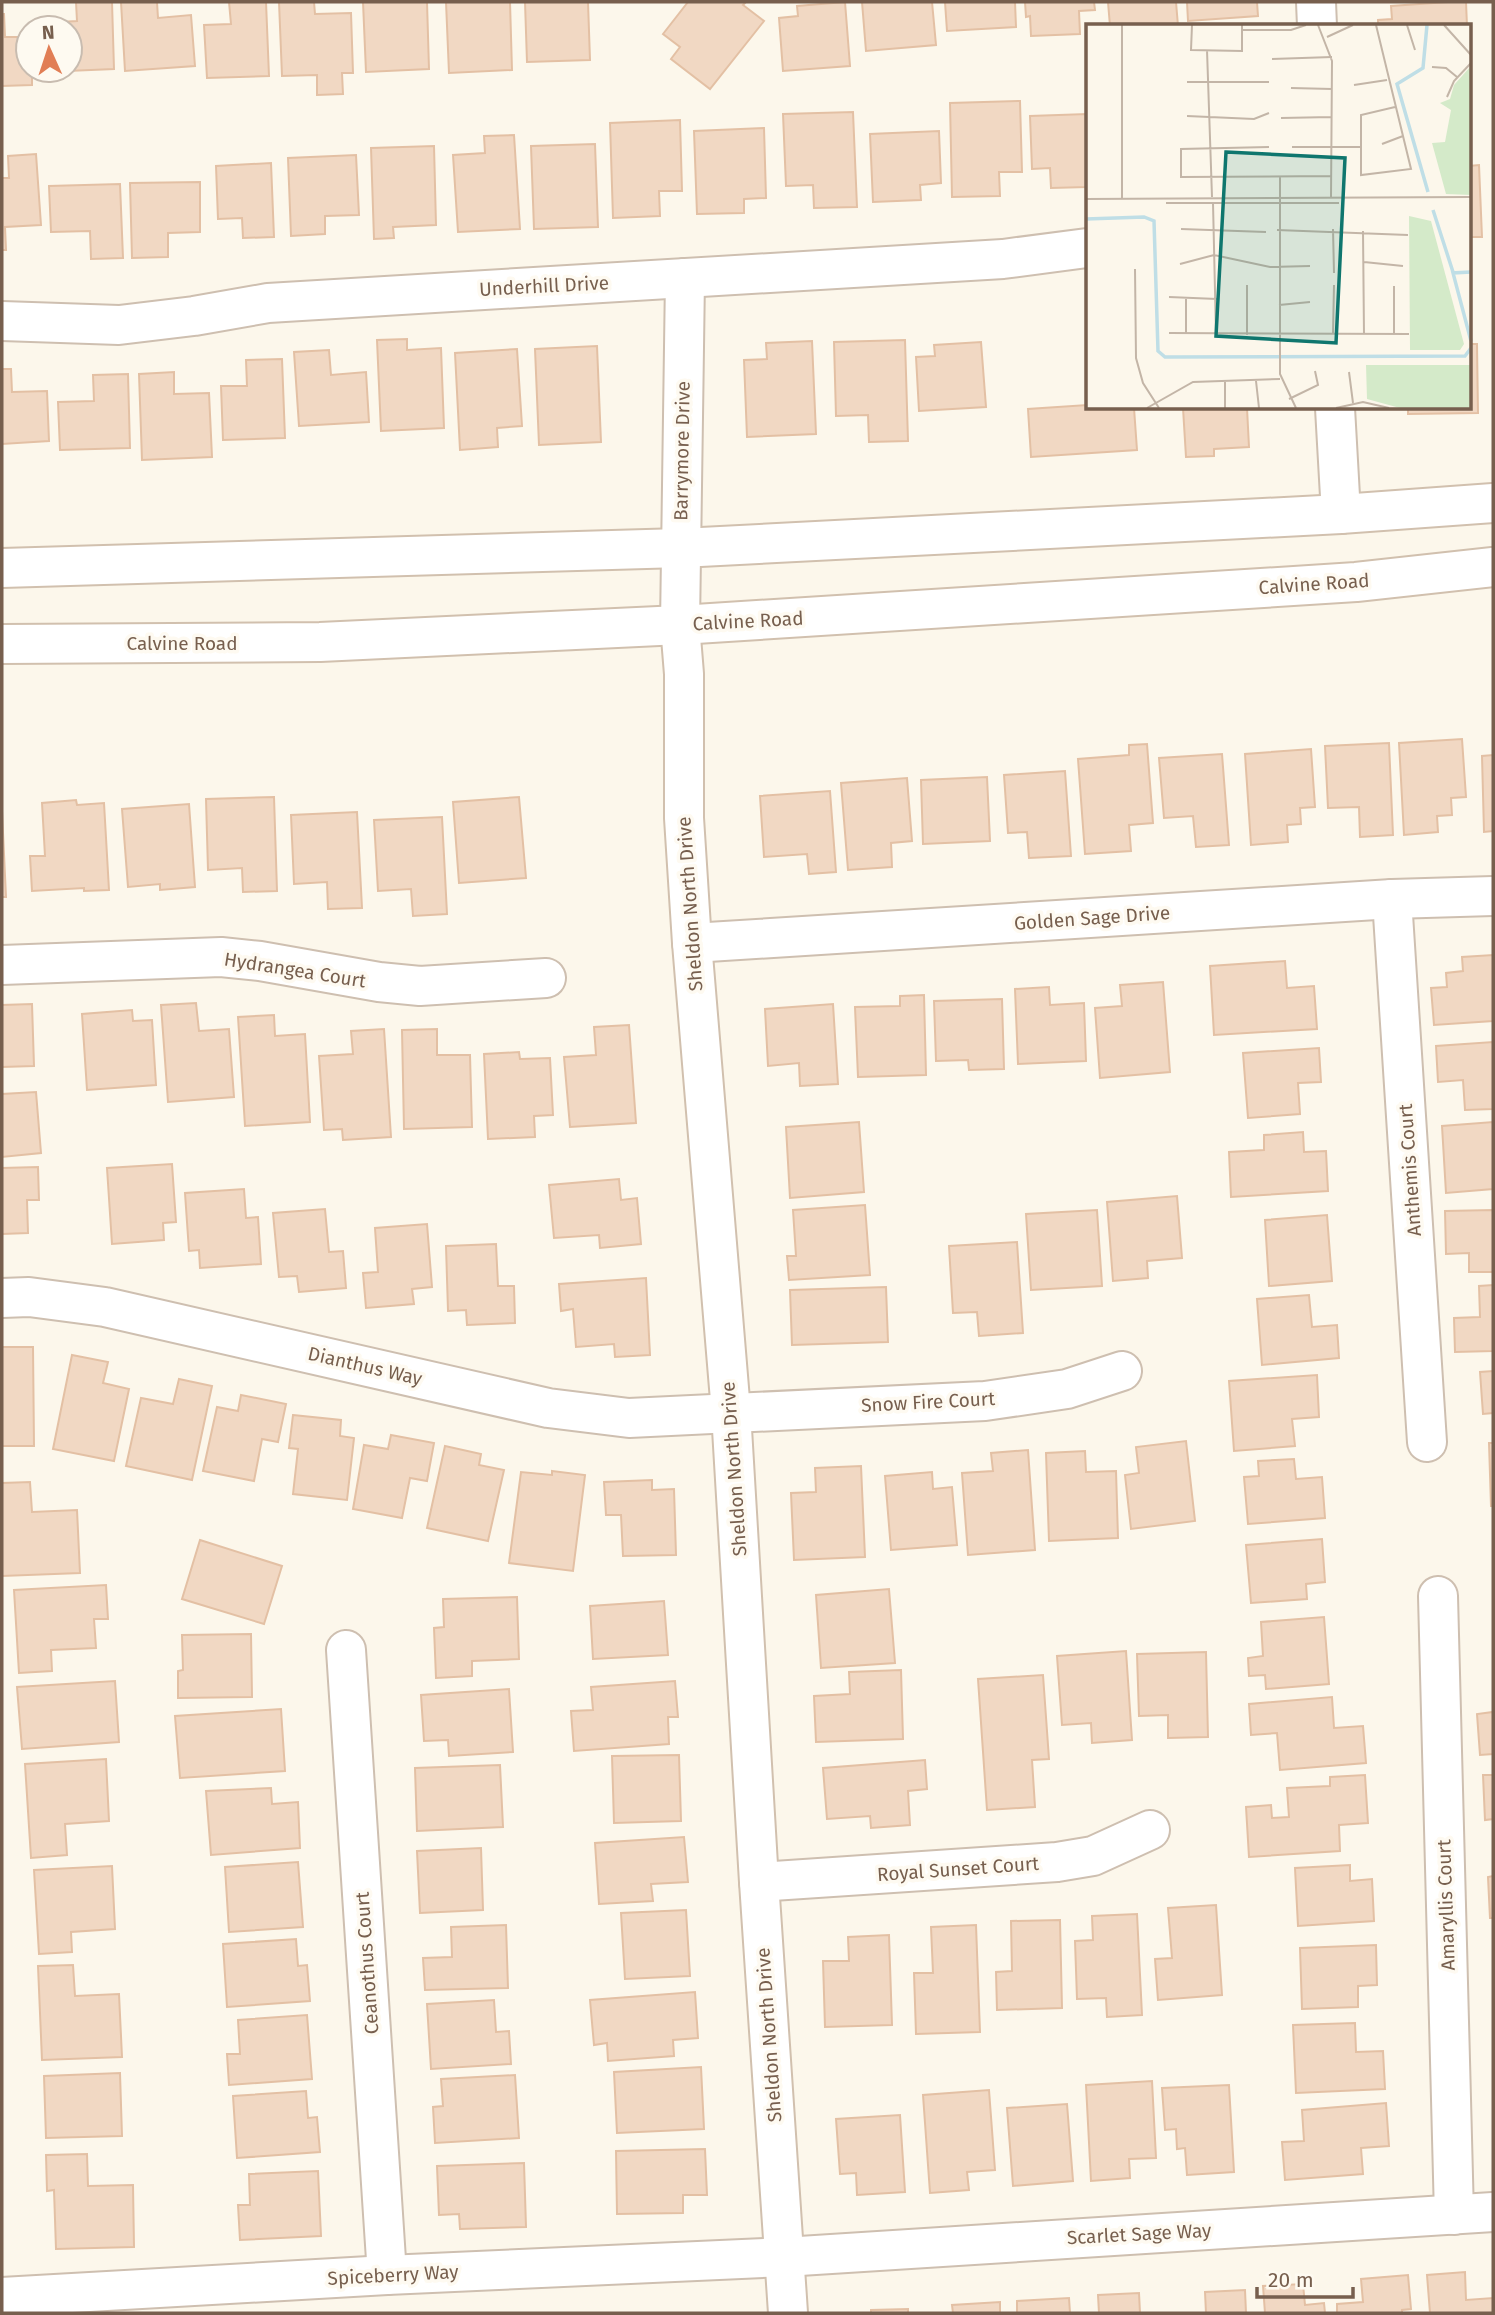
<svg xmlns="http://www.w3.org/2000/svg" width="1495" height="2315" viewBox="0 0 1495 2315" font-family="'Fira Sans',sans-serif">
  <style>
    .building { fill: #f1d8c3; stroke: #e3c0a4; stroke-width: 2 }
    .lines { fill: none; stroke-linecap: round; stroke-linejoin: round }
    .street-casing { stroke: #cebfb0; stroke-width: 42 }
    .secondary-casing { stroke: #d1c0ae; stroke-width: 42 }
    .street { stroke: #fff; stroke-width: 38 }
    .secondary { stroke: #fff; stroke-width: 38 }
    .labels { text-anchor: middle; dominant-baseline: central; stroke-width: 7; stroke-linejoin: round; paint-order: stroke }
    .street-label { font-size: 19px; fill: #775f4e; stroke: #fefaf1 }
    .inset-river { fill: none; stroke: #bfdee6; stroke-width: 3.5 }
    .inset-road { fill: none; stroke: #c3b5a7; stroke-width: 2 }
    .view { fill: #0f766e; fill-opacity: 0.15; stroke: #0f766e; stroke-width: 3.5 }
    .inset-edge { fill: none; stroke: #775f4e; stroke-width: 3.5 }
  </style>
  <rect width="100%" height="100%" fill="#fcf7eb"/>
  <g class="building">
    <polygon points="76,2 112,2 114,69 44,72 44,70 70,70 70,28 42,28 42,23 77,21"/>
    <polygon points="121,2 157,2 158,18 191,15 195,66 125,71"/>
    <polygon points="229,2 266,2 269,76 207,78 204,25 231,24"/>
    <polygon points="279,2 314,2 315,14 351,13 353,73 342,73 343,94 317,95 317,75 282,76"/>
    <polygon points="363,2 427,2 429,69 366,72"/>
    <polygon points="446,2 510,2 512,70 449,73"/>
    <polygon points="525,2 588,2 590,60 527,62"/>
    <polygon points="688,2 746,2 743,5 764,21 710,89 671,59 680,47 663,34"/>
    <polygon points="845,2 850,66 783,71 779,18 798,16 797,6"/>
    <polygon points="862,2 932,2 936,45 866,51"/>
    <polygon points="945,2 1015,2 1016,27 947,31"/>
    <polygon points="1025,2 1094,2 1095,10 1079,11 1080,34 1031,36 1030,16 1026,17"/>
    <polygon points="1108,2 1176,2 1178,26 1110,26"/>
    <polygon points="1187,2 1257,2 1258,16 1188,21"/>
    <polygon points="1448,2 1466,2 1467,26 1378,26 1378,20 1392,19 1391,6"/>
    <polygon points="2,14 4,14 5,37 28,37 28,70 32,70 32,85 2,86"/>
    <polygon points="1020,101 1022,172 999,172 1000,196 952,197 950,103"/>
    <polygon points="853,112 857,207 814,208 813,185 786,186 783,114"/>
    <polygon points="1087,114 1087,187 1051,188 1050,168 1032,169 1030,116"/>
    <polygon points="680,120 682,191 659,191 660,216 613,218 610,123"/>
    <polygon points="764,128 766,198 744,199 744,213 697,214 694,131"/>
    <polygon points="939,131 941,183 920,185 921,200 873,202 870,134"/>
    <polygon points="514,135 520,229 458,232 453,155 485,153 484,136"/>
    <polygon points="595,144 598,227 534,229 531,146"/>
    <polygon points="434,146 436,225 393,227 394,238 374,239 371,148"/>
    <polygon points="36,154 41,225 5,227 6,250 2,250 2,178 9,178 8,156"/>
    <polygon points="356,155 359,215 325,216 325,234 291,236 288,158"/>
    <polygon points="271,163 274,237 243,238 242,218 218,219 216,166"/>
    <polygon points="1479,165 1482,237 1469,237 1469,166"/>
    <polygon points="200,182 200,232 168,233 168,257 132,258 130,183"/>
    <polygon points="120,184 123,258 91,259 90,231 51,232 49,186"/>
    <polygon points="407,339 407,350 441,348 444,428 381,431 377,340"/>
    <polygon points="905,340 908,441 869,442 868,415 836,416 834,342"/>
    <polygon points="812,341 816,434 747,437 744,360 767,359 766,343"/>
    <polygon points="981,342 986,407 919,411 916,357 935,356 934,345"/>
    <polygon points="1469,344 1477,344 1478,413 1408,414 1408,408 1469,408"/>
    <polygon points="597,346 601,442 539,445 535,349"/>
    <polygon points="517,349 522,426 497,428 498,447 460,450 455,353"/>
    <polygon points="329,350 331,375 366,372 369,422 299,426 294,352"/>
    <polygon points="282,359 285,438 223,440 221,386 247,386 246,360"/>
    <polygon points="2,369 11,369 12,392 47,391 49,441 2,444"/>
    <polygon points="174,372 174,394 209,393 212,457 142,460 139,374"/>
    <polygon points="128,374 130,448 60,450 58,402 94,401 93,375"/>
    <polygon points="1087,405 1087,408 1134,408 1137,450 1031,457 1028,409"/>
    <polygon points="1183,408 1247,408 1249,447 1214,449 1214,456 1186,457"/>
    <polygon points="1462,739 1466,797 1451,798 1452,815 1437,816 1438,832 1404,835 1399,743"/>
    <polygon points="1389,743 1393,835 1360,837 1359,807 1328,808 1325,746"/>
    <polygon points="1147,744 1153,823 1129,825 1131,851 1085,854 1078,759 1129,755 1129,745"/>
    <polygon points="1311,749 1315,807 1300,808 1301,824 1287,825 1288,842 1251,845 1245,754"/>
    <polygon points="1222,754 1229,845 1196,847 1193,816 1164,818 1159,758"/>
    <polygon points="1493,755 1493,831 1484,832 1482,756"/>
    <polygon points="1065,771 1071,856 1029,858 1027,832 1008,833 1004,775"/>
    <polygon points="987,777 990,841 923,844 921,780"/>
    <polygon points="907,778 912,841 891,843 892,867 848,870 841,783"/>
    <polygon points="830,791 836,872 809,874 807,854 764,857 760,796"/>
    <polygon points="274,797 277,891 243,892 242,868 208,870 206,799"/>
    <polygon points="519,797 526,878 459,883 453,802"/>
    <polygon points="76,800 77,805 104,803 109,890 84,891 84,888 32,891 30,856 45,856 42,803"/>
    <polygon points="189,804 195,887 160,890 160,884 128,887 122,809"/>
    <polygon points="2,811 6,897 2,897"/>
    <polygon points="357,812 362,908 328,909 327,882 294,884 291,815"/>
    <polygon points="442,817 447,914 413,916 411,889 378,891 374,820"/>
    <polygon points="1493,955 1493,1021 1434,1025 1431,988 1447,987 1446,973 1463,971 1462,957"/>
    <polygon points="1285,961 1287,988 1314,986 1317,1029 1214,1035 1210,966"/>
    <polygon points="1163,982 1170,1072 1100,1078 1095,1008 1122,1006 1120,985"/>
    <polygon points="1049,987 1050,1005 1084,1003 1086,1061 1018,1064 1015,989"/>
    <polygon points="924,995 926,1075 858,1077 855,1007 900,1006 900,996"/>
    <polygon points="1002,999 1004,1069 969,1070 968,1060 936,1061 934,1001"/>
    <polygon points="196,1003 199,1031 229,1029 234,1097 168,1102 161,1005"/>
    <polygon points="32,1004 34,1066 2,1067 2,1005"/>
    <polygon points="833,1004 838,1084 800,1086 799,1063 768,1066 765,1009"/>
    <polygon points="132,1010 133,1021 152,1020 156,1085 87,1090 82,1014"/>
    <polygon points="274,1015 275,1036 305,1034 310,1122 245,1126 238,1017"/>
    <polygon points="629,1025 636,1123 570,1127 564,1057 596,1055 594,1027"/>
    <polygon points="384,1029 391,1137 343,1140 342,1129 324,1130 319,1056 353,1054 351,1031"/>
    <polygon points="437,1029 437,1055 470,1055 472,1127 404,1129 402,1030"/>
    <polygon points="1493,1042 1493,1109 1465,1110 1463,1080 1438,1082 1436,1046"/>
    <polygon points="1319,1048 1321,1082 1298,1083 1300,1114 1248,1118 1243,1053"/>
    <polygon points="519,1052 520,1059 550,1058 553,1115 534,1116 535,1137 488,1139 484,1054"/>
    <polygon points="36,1092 41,1153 2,1157 2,1094"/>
    <polygon points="859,1122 864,1192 790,1198 786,1127"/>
    <polygon points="1493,1122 1493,1189 1446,1193 1442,1126"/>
    <polygon points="1303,1132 1304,1152 1326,1151 1328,1191 1231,1197 1229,1152 1264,1150 1264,1135"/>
    <polygon points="172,1164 176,1222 163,1223 164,1240 112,1244 107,1168"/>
    <polygon points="38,1167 39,1200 27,1200 28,1233 2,1234 2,1168"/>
    <polygon points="619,1179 621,1200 637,1198 641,1244 600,1248 599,1235 554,1238 549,1185"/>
    <polygon points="244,1189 246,1218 258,1217 261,1264 200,1268 199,1250 189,1251 185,1193"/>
    <polygon points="1177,1196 1182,1258 1147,1261 1148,1278 1113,1281 1107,1202"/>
    <polygon points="865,1205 870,1275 789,1280 787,1256 796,1256 793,1210"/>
    <polygon points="325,1209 329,1252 343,1251 346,1288 299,1292 297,1276 279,1277 273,1213"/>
    <polygon points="1097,1210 1102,1286 1031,1290 1026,1214"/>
    <polygon points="1493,1210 1493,1272 1469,1272 1469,1253 1446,1254 1445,1211"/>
    <polygon points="1327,1215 1332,1281 1269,1286 1265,1220"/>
    <polygon points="427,1224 432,1287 412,1289 414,1304 366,1308 363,1273 378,1272 375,1228"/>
    <polygon points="1017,1242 1023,1333 979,1336 977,1312 953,1313 949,1246"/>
    <polygon points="496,1244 498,1286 514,1286 515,1323 467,1325 466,1310 448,1311 446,1246"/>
    <polygon points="646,1278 650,1355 615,1357 614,1344 576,1347 573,1309 561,1311 559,1284"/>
    <polygon points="1493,1285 1493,1351 1455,1352 1454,1318 1480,1317 1479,1286"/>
    <polygon points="886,1287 888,1342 792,1345 790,1290"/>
    <polygon points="1309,1295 1312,1327 1337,1325 1339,1358 1262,1365 1257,1299"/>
    <polygon points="2,1347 33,1347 34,1446 2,1446"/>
    <polygon points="72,1355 108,1362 103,1383 129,1389 114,1461 53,1449"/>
    <polygon points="1493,1371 1493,1413 1483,1414 1480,1372"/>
    <polygon points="1317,1375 1319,1417 1292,1419 1295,1446 1234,1451 1229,1381"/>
    <polygon points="179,1379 212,1386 192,1480 126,1466 141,1398 173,1404"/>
    <polygon points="241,1395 286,1404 278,1442 262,1439 254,1481 203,1471 217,1407 238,1411"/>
    <polygon points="293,1415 341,1420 340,1436 354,1438 347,1500 293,1494 298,1449 289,1448"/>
    <polygon points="391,1435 434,1443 427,1481 410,1478 402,1518 353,1509 364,1445 388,1449"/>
    <polygon points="1186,1441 1195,1521 1131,1529 1125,1475 1139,1473 1136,1447"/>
    <polygon points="1489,1443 1493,1443 1493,1506 1491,1506"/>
    <polygon points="445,1446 481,1454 479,1465 504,1470 488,1541 427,1528"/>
    <polygon points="1028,1450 1035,1550 968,1555 962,1473 993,1471 991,1453"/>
    <polygon points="1085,1451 1086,1472 1116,1471 1118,1538 1049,1541 1046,1453"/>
    <polygon points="1294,1459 1296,1479 1322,1477 1325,1518 1248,1524 1244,1477 1259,1476 1258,1461"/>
    <polygon points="861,1466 865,1557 794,1560 791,1493 816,1492 815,1468"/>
    <polygon points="552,1471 585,1475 573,1571 509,1563 521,1472 552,1475"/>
    <polygon points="932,1472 933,1489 952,1487 957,1545 891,1550 885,1476"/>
    <polygon points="652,1480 652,1490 674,1489 676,1555 623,1556 621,1515 606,1515 604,1482"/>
    <polygon points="30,1482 32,1512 77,1510 80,1573 2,1576 2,1483"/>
    <polygon points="1322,1539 1325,1582 1306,1584 1307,1599 1251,1603 1246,1545"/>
    <polygon points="200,1540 282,1566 264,1624 182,1599"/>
    <polygon points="106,1585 108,1619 94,1619 96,1648 51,1650 52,1671 19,1673 14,1590"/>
    <polygon points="889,1589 895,1663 821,1668 816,1595"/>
    <polygon points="517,1597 519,1659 472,1661 472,1676 436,1678 434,1628 444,1627 443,1599"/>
    <polygon points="664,1601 668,1655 593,1659 590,1606"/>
    <polygon points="1324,1617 1329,1684 1266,1689 1265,1675 1249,1676 1248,1658 1263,1656 1261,1622"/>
    <polygon points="251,1634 252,1697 178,1698 178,1671 183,1670 182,1635"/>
    <polygon points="1126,1651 1132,1740 1092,1743 1091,1723 1062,1725 1057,1656"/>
    <polygon points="1206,1652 1208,1737 1168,1738 1168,1715 1139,1716 1137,1654"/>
    <polygon points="901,1670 903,1739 816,1742 814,1696 850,1694 849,1672"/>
    <polygon points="1043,1675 1049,1759 1032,1760 1035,1807 987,1810 978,1679"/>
    <polygon points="115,1681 119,1742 22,1749 17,1687"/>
    <polygon points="675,1681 678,1717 668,1717 669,1744 574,1751 571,1711 593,1710 591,1687"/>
    <polygon points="509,1689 513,1752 449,1756 448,1740 424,1741 421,1695"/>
    <polygon points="1332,1697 1334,1728 1363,1726 1366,1763 1280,1770 1277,1733 1251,1735 1249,1704"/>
    <polygon points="281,1709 285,1771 180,1778 175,1716"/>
    <polygon points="1493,1712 1493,1754 1480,1755 1477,1714"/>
    <polygon points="679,1755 681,1821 614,1823 612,1756"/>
    <polygon points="106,1759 109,1821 65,1824 67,1855 31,1858 25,1764"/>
    <polygon points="925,1760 927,1789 908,1791 910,1825 871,1828 870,1816 827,1819 823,1768"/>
    <polygon points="500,1765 503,1827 417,1831 415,1768"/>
    <polygon points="1365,1775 1368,1823 1339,1825 1340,1851 1249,1857 1246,1807 1271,1805 1272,1818 1289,1817 1287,1788 1330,1786 1330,1777"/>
    <polygon points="1483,1775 1493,1775 1493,1819 1485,1820"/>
    <polygon points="271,1788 272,1804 298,1802 300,1848 211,1855 206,1791"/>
    <polygon points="684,1837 688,1882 651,1884 653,1901 599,1904 595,1843"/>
    <polygon points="481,1848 483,1910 420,1913 417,1851"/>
    <polygon points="298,1862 303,1927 229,1932 225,1867"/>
    <polygon points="1350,1865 1350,1881 1372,1879 1374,1921 1298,1926 1295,1868"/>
    <polygon points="112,1866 115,1929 71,1932 72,1952 39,1954 34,1870"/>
    <polygon points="1493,1876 1493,1918 1490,1918 1488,1877"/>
    <polygon points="1216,1905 1222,1995 1158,2000 1155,1959 1172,1958 1168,1908"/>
    <polygon points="686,1910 690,1976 625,1979 621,1913"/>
    <polygon points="1137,1914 1142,2015 1107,2017 1106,1998 1077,1999 1075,1941 1093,1940 1092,1916"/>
    <polygon points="1060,1920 1062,2008 997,2010 996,1972 1012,1971 1011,1921"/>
    <polygon points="506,1925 508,1988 425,1990 423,1958 452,1957 451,1927"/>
    <polygon points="976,1925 980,2032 916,2034 914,1973 933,1973 931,1927"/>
    <polygon points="889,1935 892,2025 825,2027 823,1961 849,1961 848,1937"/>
    <polygon points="296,1939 298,1966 307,1965 310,2001 227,2007 223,1944"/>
    <polygon points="1376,1945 1377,1985 1358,1986 1358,2007 1302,2009 1300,1948"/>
    <polygon points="73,1965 75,1996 119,1994 122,2057 42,2060 38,1966"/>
    <polygon points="695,1992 698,2038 673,2040 674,2056 608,2061 607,2043 594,2045 590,2000"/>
    <polygon points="494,2000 496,2032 509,2031 511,2064 431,2069 427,2004"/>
    <polygon points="307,2015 312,2079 229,2085 227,2054 240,2054 238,2020"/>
    <polygon points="1355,2023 1356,2052 1383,2051 1385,2089 1296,2093 1293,2025"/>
    <polygon points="701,2067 704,2129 617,2133 614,2072"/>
    <polygon points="120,2073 122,2136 46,2138 44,2076"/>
    <polygon points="515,2075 519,2138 435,2143 433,2107 443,2106 441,2079"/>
    <polygon points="1152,2081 1156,2158 1129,2159 1130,2178 1091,2181 1086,2085"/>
    <polygon points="1229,2085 1234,2172 1187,2175 1185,2148 1177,2149 1176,2129 1165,2130 1162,2088"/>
    <polygon points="989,2090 995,2170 967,2172 969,2190 930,2193 923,2095"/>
    <polygon points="306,2091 308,2118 317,2117 320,2152 237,2158 233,2096"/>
    <polygon points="1386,2103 1389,2146 1361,2148 1363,2174 1285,2180 1282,2142 1304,2141 1302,2110"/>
    <polygon points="1067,2104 1073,2181 1013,2186 1007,2108"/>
    <polygon points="900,2115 905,2192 857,2195 856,2173 840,2174 836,2119"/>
    <polygon points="705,2149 707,2195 683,2195 683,2213 617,2214 616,2151"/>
    <polygon points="87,2154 88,2186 133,2185 134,2247 56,2249 54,2190 47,2191 46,2155"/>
    <polygon points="524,2163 526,2227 460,2229 459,2214 439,2215 437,2166"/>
    <polygon points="318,2171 321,2236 240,2240 238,2205 250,2205 249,2174"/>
    <polygon points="1465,2272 1466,2300 1493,2298 1493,2313 1430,2313 1427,2275"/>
    <polygon points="1408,2275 1411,2309 1402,2310 1402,2313 1337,2313 1337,2304 1363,2302 1361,2279"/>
    <polygon points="1303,2284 1305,2305 1324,2303 1325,2313 1265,2313 1263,2286"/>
    <polygon points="1245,2290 1246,2313 1206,2313 1205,2292"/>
    <polygon points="1139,2293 1140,2313 1099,2313 1098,2295"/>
    <polygon points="1069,2298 1070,2313 1017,2313 1017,2301"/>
    <polygon points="1000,2302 1000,2313 953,2313 952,2305"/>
    <polygon points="908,2309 908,2313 871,2313 871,2310"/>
  </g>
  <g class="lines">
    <g class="street-casing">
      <g id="street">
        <polyline points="1316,2 1317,26"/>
        <polyline points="2,321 119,325 194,316 268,303 1003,259 1087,248"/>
        <polyline points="1335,408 1341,514"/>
        <polyline points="680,625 685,278"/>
        <polyline points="1392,899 1427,1442"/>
        <polyline points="692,943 1392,899 1493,896"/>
        <polyline points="2,965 221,957 260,961 379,982 420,986 546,978"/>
        <polyline points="2,1298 29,1297 105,1307 548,1408 629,1418 985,1401 1067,1389 1122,1371"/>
        <polyline points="1438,1596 1454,2215"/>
        <polyline points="346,1650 387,2275"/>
        <polyline points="759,1882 1057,1862 1093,1856 1150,1830"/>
        <polyline points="2,2297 387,2275 784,2257 1493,2212"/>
      </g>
    </g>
    <g class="secondary-casing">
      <g id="secondary">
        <polyline points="2,568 681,548 1341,514 1493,503"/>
        <polyline points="680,625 684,674 684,818 692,943 731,1412 759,1882 788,2313"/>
        <polyline points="2,644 320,642 680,625 1356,582 1493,567"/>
      </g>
    </g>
    <use href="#street" class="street"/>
    <use href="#secondary" class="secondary"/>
  </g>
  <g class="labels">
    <g class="street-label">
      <text transform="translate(544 286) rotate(-3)">Underhill Drive</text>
      <text transform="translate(682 451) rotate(-89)">Barrymore Drive</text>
      <text transform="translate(1314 584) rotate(-4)">Calvine Road</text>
      <text transform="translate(748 621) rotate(-3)">Calvine Road</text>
      <text x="182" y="643">Calvine Road</text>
      <text transform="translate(690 904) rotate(-94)">Sheldon North Drive</text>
      <text transform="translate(1092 918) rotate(-4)">Golden Sage Drive</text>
      <text transform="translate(295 970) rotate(9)">Hydrangea Court</text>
      <text transform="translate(1410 1170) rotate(-94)">Anthemis Court</text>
      <text transform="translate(365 1366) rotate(13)">Dianthus Way</text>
      <text transform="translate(928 1402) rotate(-3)">Snow Fire Court</text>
      <text transform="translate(734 1469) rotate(-94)">Sheldon North Drive</text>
      <text transform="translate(958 1869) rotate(-4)">Royal Sunset Court</text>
      <text transform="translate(1446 1905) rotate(-92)">Amaryllis Court</text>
      <text transform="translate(367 1963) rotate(-94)">Ceanothus Court</text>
      <text transform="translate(769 2035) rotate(-94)">Sheldon North Drive</text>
      <text transform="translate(1139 2234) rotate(-3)">Scarlet Sage Way</text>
      <text transform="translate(393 2275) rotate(-3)">Spiceberry Way</text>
    </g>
  </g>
  <g transform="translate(1086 24)">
    <rect width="385" height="385" fill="#fcf7eb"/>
    <path d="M385 42V171L360 170 346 119 359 118 365 86 354 79 364 75 368 61ZM323 192 345 197 378 320 374 326H324ZM280 341H385V384H314L281 375Z" fill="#d4eac9"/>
    <path class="inset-river" d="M341 1 337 44 311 60 342 168M347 186 367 248M0 195 58 193 68 197 72 327 79 333 379 332 385 324M385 248 367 249 385 317"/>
    <path class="inset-road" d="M36 1V175M106 1 105 26 156 27V1M232 1 246 37 245 174M290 1 325 145 275 151V91L309 83M321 1 329 26M358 1 385 31M156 6H205L220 1M241 13 267 1M121 26 126 173M186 35 246 33M346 43 360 44 371 53M101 58H183M268 61 301 56M205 64 246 65M361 73 368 57 385 39M101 92 168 95 183 89M195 94 246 93M296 120 317 112M183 123 95 125V153L245 152M206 123H275M194 153V350L210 384M0 175 385 173M80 179H253M127 179 130 311M95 205 180 208M247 205 248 249M191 206 322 211M277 207 278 310M278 238 317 242M94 240 128 231 184 243 224 242M49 245 50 334 57 359 73 384M161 261V311M308 262V310M83 273 131 275M193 281 224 278M83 309 323 310M100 310V275M247 310 248 261M263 348 267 379M170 357 173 384M203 375 232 361 229 347M61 384 107 358 194 355M139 384V357M250 384 277 378 303 384"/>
    <path class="view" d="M140 128 259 134 250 319 130 312Z"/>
    <rect width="385" height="385" class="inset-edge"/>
  </g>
  <rect width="1495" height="2315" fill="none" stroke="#775f4e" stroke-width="7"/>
  <g transform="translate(49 49) rotate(357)"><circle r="33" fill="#fefaf1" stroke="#c8bcb0" stroke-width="2"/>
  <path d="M0-5L12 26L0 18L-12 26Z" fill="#e17e55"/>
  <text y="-10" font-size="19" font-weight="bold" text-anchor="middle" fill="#775f4e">N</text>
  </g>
  <path d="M1257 2287v10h96v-10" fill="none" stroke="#775f4e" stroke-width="3.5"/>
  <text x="1268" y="2287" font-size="21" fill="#775f4e" stroke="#fefaf1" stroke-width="5" paint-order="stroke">20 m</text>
</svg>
